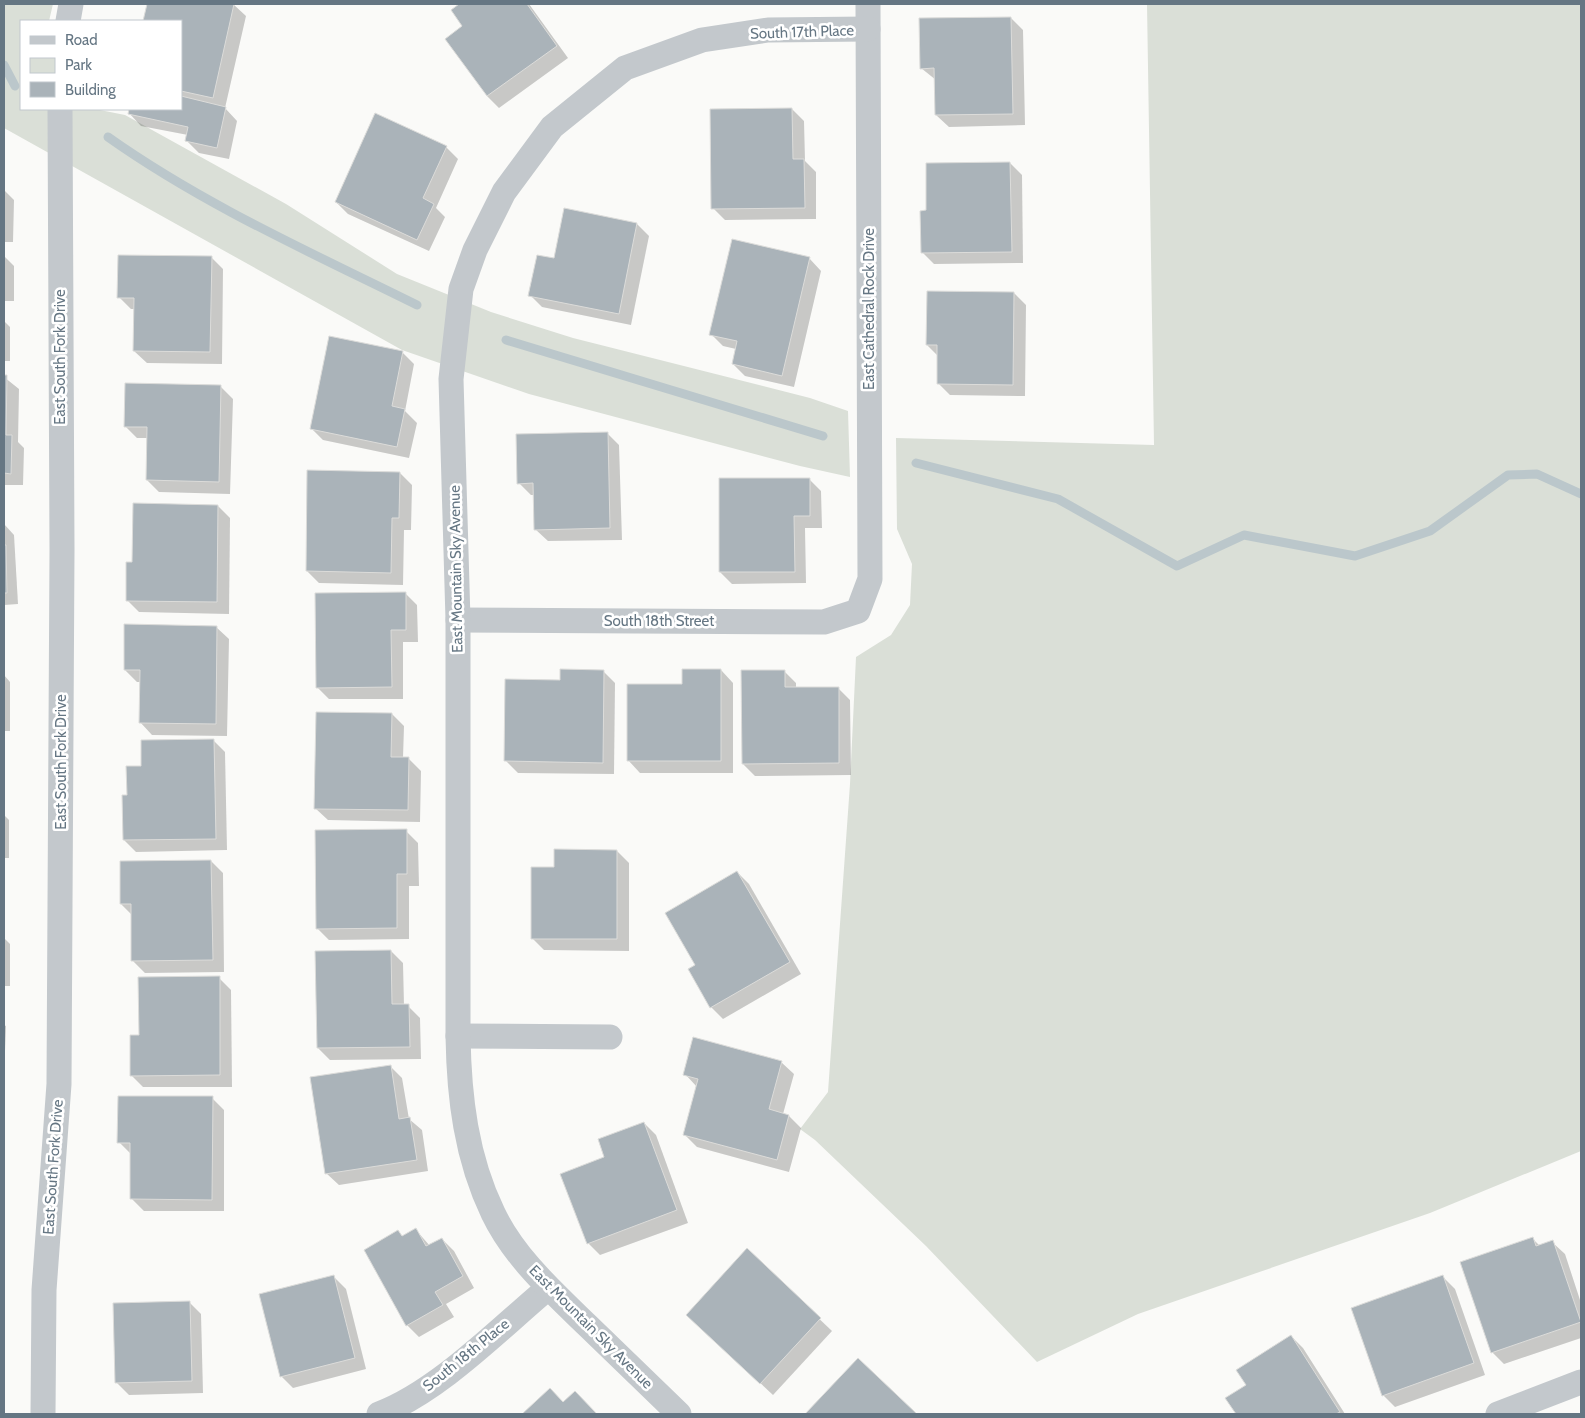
<svg xmlns="http://www.w3.org/2000/svg" width="1585" height="1418" viewBox="0 0 1585 1418" font-family="Cabin,sans-serif">
  <style>
    .green { fill: #dadfd7 }
    .shadow { fill: #0003 }
    .lines { fill: none; stroke-linecap: round; stroke-linejoin: round }
    .stream { stroke: #bbc7cb; stroke-width: 9 }
    .building { fill: #aab3b9; stroke: #dcdcda }
    .street { stroke: #c3c8cc; stroke-width: 25 }
    .labels { text-anchor: middle; dominant-baseline: central; stroke-width: 5; stroke-linejoin: round; paint-order: stroke }
    .street-label { font-size: 15px; fill: #657683; stroke: #fff }
  </style>
  <rect width="100%" height="100%" fill="#fafaf8"/>
  <g class="green">
    <polygon points="4,4 53,4 49,21 21,21 21,109 95,109 125,115 286,204 397,274 491,312 573,338 810,398 848,411 850,477 800,466 529,394 402,350 4,128"/>
    <polygon points="1147,4 1581,4 1581,1151 1430,1213 1138,1314 1037,1362 926,1246 815,1140 800,1129 828,1092 850,784 856,657 891,635 910,605 912,564 897,529 896,438 1154,445"/>
  </g>
  <g class="shadow">
    <polygon points="149,4 233,4 246,16 225,108 237,121 229,159 199,153 187,141 188,135 141,126 129,113 130,109 181,109 181,21 145,21"/>
    <polygon points="462,4 529,4 568,58 499,108 487,96 464,26 453,10"/>
    <polygon points="1011,18 1023,30 1025,125 949,127 936,115 936,80 921,68"/>
    <polygon points="792,109 804,121 805,161 816,172 816,219 725,220 713,208"/>
    <polygon points="4,144 5,191 14,200 13,242 4,242"/>
    <polygon points="446,147 458,159 436,208 445,217 429,251 348,214 336,202"/>
    <polygon points="1010,163 1022,175 1023,263 934,264 922,252 927,212"/>
    <polygon points="637,224 649,236 631,325 542,307 530,295"/>
    <polygon points="4,256 14,266 14,301 4,301"/>
    <polygon points="211,257 223,269 222,364 147,363 134,351 135,309 131,309 119,297"/>
    <polygon points="809,258 821,271 794,387 745,376 733,364 736,349 723,346 711,334"/>
    <polygon points="1014,293 1026,305 1025,396 950,395 938,383 938,356 927,345"/>
    <polygon points="4,321 10,327 10,361 4,361"/>
    <polygon points="402,352 414,364 405,411 417,423 409,458 323,440 311,428"/>
    <polygon points="4,377 19,389 18,442 24,448 23,485 4,485"/>
    <polygon points="221,387 233,399 230,494 159,492 147,480 148,438 137,438 125,426"/>
    <polygon points="607,433 619,445 622,540 548,541 535,529 535,495 531,495 519,483"/>
    <polygon points="400,473 412,485 411,530 404,530 403,585 319,583 307,571"/>
    <polygon points="809,479 821,491 822,528 805,528 806,583 732,584 720,572"/>
    <polygon points="218,506 230,518 229,614 139,612 127,600 133,563"/>
    <polygon points="4,524 14,535 18,604 4,605"/>
    <polygon points="405,593 417,605 418,642 403,642 403,699 329,699 317,687"/>
    <polygon points="216,627 229,639 227,736 152,735 140,722 141,682 137,682 125,670"/>
    <polygon points="721,670 733,683 733,773 640,773 628,760 683,685"/>
    <polygon points="603,671 615,683 614,774 518,773 506,761 561,681"/>
    <polygon points="784,671 796,683 796,689 838,688 850,700 851,775 755,776 743,764"/>
    <polygon points="4,675 10,682 10,731 4,731"/>
    <polygon points="392,714 404,726 403,758 409,759 421,771 420,822 328,820 315,808"/>
    <polygon points="213,740 225,752 227,850 136,852 124,840 128,796 143,767"/>
    <polygon points="4,815 9,820 9,858 4,858"/>
    <polygon points="406,831 418,843 419,886 409,886 409,939 329,940 317,928"/>
    <polygon points="617,851 629,863 629,951 544,950 532,938 555,868"/>
    <polygon points="211,861 223,873 224,972 145,973 133,961 132,915 121,904"/>
    <polygon points="737,872 749,884 801,974 723,1019 711,1007 697,966"/>
    <polygon points="4,938 10,944 10,986 4,986"/>
    <polygon points="391,951 403,963 404,1006 408,1006 420,1018 421,1059 330,1060 318,1048"/>
    <polygon points="219,978 231,990 232,1087 143,1087 131,1075 140,1036"/>
    <polygon points="4,1025 6,1026 4,1077"/>
    <polygon points="781,1062 794,1074 783,1114 789,1116 801,1128 789,1172 697,1147 685,1135 697,1087 685,1074"/>
    <polygon points="390,1066 402,1078 409,1119 422,1130 428,1171 339,1185 326,1173"/>
    <polygon points="212,1098 224,1110 224,1211 144,1211 132,1199 131,1154 119,1142"/>
    <polygon points="644,1123 656,1135 688,1223 600,1255 588,1243"/>
    <polygon points="416,1230 430,1246 442,1239 454,1251 474,1288 446,1304 454,1317 419,1337 407,1325 398,1232 403,1237"/>
    <polygon points="1533,1239 1540,1246 1552,1242 1565,1254 1581,1303 1581,1338 1504,1364 1492,1352"/>
    <polygon points="747,1250 832,1331 773,1395 700,1327"/>
    <polygon points="334,1277 346,1289 366,1369 293,1388 281,1376"/>
    <polygon points="1443,1277 1455,1289 1485,1375 1395,1407 1383,1395"/>
    <polygon points="189,1302 201,1314 203,1393 129,1395 117,1383"/>
    <polygon points="1291,1336 1303,1348 1345,1414 1237,1414 1227,1398 1248,1385"/>
    <polygon points="858,1360 915,1414 807,1414"/>
    <polygon points="550,1390 564,1404 575,1393 596,1414 524,1414"/>
  </g>
  <g class="lines">
    <g class="stream">
      <polyline points="4,65 15,86"/>
      <path d="M108 137C204 205 312 253 417 305"/>
      <polyline points="506,340 823,436"/>
      <polyline points="916,463 1058,499 1177,566 1244,535 1355,556 1430,531 1508,475 1537,474 1581,494"/>
    </g>
  </g>
  <g class="building">
    <polygon points="147,4 234,4 213,98 181,91 181,21 143,21"/>
    <polygon points="459,4 527,4 557,46 487,96 445,39 462,26 451,10"/>
    <polygon points="1011,17 1013,114 935,115 934,68 920,69 919,18"/>
    <polygon points="181,96 226,107 217,148 185,141 188,127 128,114 129,109 181,109"/>
    <polygon points="792,108 793,159 804,159 805,208 711,209 710,109"/>
    <polygon points="375,113 447,146 423,198 434,204 417,240 335,202"/>
    <polygon points="1010,162 1012,252 921,253 920,211 926,210 926,163"/>
    <polygon points="564,208 637,223 619,314 528,296 537,255 554,258"/>
    <polygon points="732,239 810,257 782,376 732,364 737,341 709,335"/>
    <polygon points="118,255 212,256 210,352 133,351 134,298 117,298"/>
    <polygon points="927,291 1014,292 1013,385 937,384 937,345 926,345"/>
    <polygon points="329,336 403,351 392,406 405,409 397,447 310,429"/>
    <polygon points="4,375 7,375 6,435 12,435 11,474 4,473"/>
    <polygon points="125,383 221,385 219,482 146,480 147,427 124,427"/>
    <polygon points="608,432 610,528 534,530 533,483 517,484 516,434"/>
    <polygon points="307,470 400,472 399,518 392,518 391,573 306,571"/>
    <polygon points="719,478 810,478 810,516 794,516 795,572 719,572"/>
    <polygon points="133,503 218,505 217,602 126,601 126,562 132,562"/>
    <polygon points="4,545 6,545 7,593 4,593"/>
    <polygon points="406,592 406,630 391,630 392,687 316,688 315,593"/>
    <polygon points="124,624 217,626 216,724 139,723 140,670 124,670"/>
    <polygon points="560,669 604,670 603,763 504,761 505,679 560,680"/>
    <polygon points="682,669 721,669 721,761 627,761 627,684 682,684"/>
    <polygon points="741,670 785,670 785,687 839,687 839,763 742,764"/>
    <polygon points="316,712 392,713 391,757 409,757 408,810 314,809"/>
    <polygon points="214,739 216,839 123,840 122,795 127,795 126,766 141,766 141,740"/>
    <polygon points="407,829 407,874 397,874 397,928 316,929 315,830"/>
    <polygon points="554,849 617,850 617,939 531,939 531,867 554,867"/>
    <polygon points="211,860 213,960 131,961 131,904 120,904 120,861"/>
    <polygon points="737,871 790,962 710,1008 688,969 695,965 665,913"/>
    <polygon points="391,950 392,1004 409,1004 410,1047 317,1048 315,951"/>
    <polygon points="220,976 220,1075 130,1076 130,1035 139,1035 138,977"/>
    <polygon points="693,1037 782,1061 769,1109 789,1115 777,1160 683,1135 698,1079 683,1075"/>
    <polygon points="391,1065 399,1119 410,1117 417,1160 325,1174 310,1077"/>
    <polygon points="118,1096 213,1096 212,1200 130,1199 130,1143 117,1143"/>
    <polygon points="644,1122 677,1210 587,1244 560,1174 604,1157 598,1139"/>
    <polygon points="416,1228 426,1246 442,1238 463,1276 435,1292 443,1305 406,1326 364,1250 398,1230 402,1236"/>
    <polygon points="1533,1237 1536,1246 1553,1240 1581,1322 1491,1353 1460,1262"/>
    <polygon points="747,1248 821,1318 760,1384 686,1315"/>
    <polygon points="334,1275 355,1358 280,1377 259,1294"/>
    <polygon points="1443,1275 1474,1363 1382,1396 1351,1308"/>
    <polygon points="190,1301 192,1381 115,1383 113,1303"/>
    <polygon points="1291,1335 1340,1412 1336,1414 1236,1414 1225,1398 1246,1385 1236,1370"/>
    <polygon points="858,1358 917,1414 805,1414"/>
    <polygon points="550,1388 563,1402 575,1391 597,1414 522,1414"/>
  </g>
  <g class="lines">
    <g class="street">
      <polyline points="68,21 71,4"/>
      <polyline points="458,620 824,622 858,611 870,579 868,4"/>
      <polyline points="458,1036 610,1037"/>
      <polyline points="43,1414 44,1290 59,1084 62,550 60,109"/>
      <path d="M379 1414C438 1392 499 1329 548 1288"/>
      <path d="M679 1414C649 1385 618 1355 587 1325 552 1291 514 1257 493 1213 466 1157 459 1097 458 1036V620L451 379 461 289 475 250 504 192 552 127 625 68 702 40 768 30 868 29"/>
      <polyline points="1498,1414 1581,1382"/>
    </g>
  </g>
  <g class="labels">
    <g class="street-label">
      <text transform="translate(802 32) rotate(-2)">South 17th Place</text>
      <text transform="translate(869 309) rotate(-90)">East Cathedral Rock Drive</text>
      <text transform="translate(60 357) rotate(-90)">East South Fork Drive</text>
      <text transform="translate(456 569) rotate(-91)">East Mountain Sky Avenue</text>
      <text x="659" y="621">South 18th Street</text>
      <text transform="translate(61 762) rotate(-90)">East South Fork Drive</text>
      <text transform="translate(53 1167) rotate(-86)">East South Fork Drive</text>
      <text transform="translate(591 1327) rotate(45)">East Mountain Sky Avenue</text>
      <text transform="translate(466 1355) rotate(-39)">South 18th Place</text>
    </g>
  </g>
  <rect width="1585" height="1418" fill="none" stroke="#657683" stroke-width="10"/>
  <rect x="20" y="20" width="162" height="90" fill="#ffffff" stroke="#c1c8cd"/>
  <rect x="30" y="36" width="25" height="8" fill="#c3c8cc" stroke="#c1c8cd"/>
  <text x="65" y="45" font-size="15" fill="#657683">Road</text>
  <rect x="30" y="58" width="25" height="15" fill="#dadfd7" stroke="#c1c8cd"/>
  <text x="65" y="70" font-size="15" fill="#657683">Park</text>
  <rect x="30" y="82" width="25" height="15" fill="#aab3b9" stroke="#c1c8cd"/>
  <text x="65" y="95" font-size="15" fill="#657683">Building</text>
</svg>
